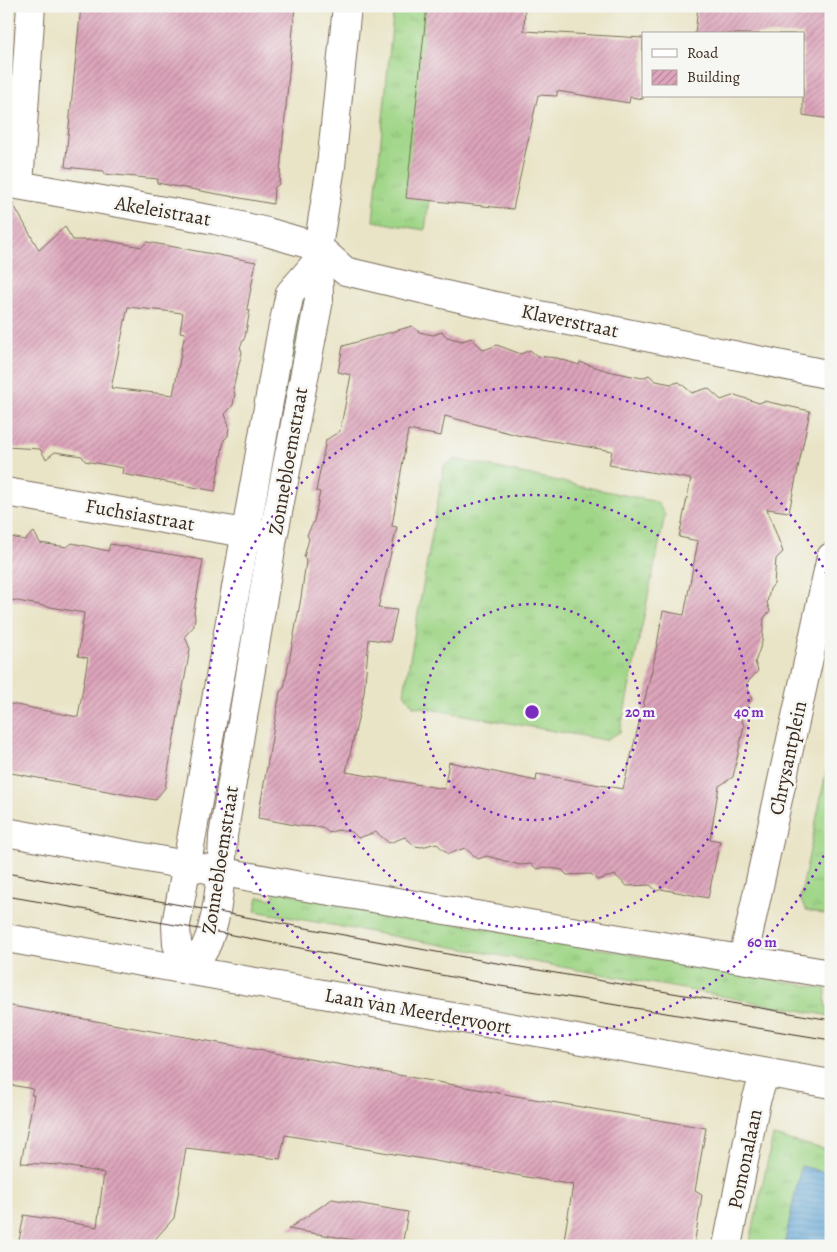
<svg xmlns="http://www.w3.org/2000/svg" width="837" height="1252" viewBox="0 0 837 1252" font-family="Alegreya,serif">
  <style>
    .grass { fill: url(#grass-tufts); stroke: #6e8053 }
    .water { fill: url(#water-rules); stroke: #4e687a }
    .building { fill: url(#building-hatch); fill-rule: evenodd }
    .lines { fill: none; stroke-linecap: round; stroke-linejoin: round }
    .minor-casing { stroke: #786b59; stroke-width: 30 }
    .minor { stroke: #fff; stroke-width: 28 }
    .tram { stroke: #3b2a1e; stroke-width: 1 }
    .ring { fill: none; stroke: #7b2cbf; stroke-width: 2.5; stroke-dasharray: 2.5 5 }
    .labels { text-anchor: middle; dominant-baseline: central; stroke-width: 5; stroke-linejoin: round; paint-order: stroke }
    .street-label { font-size: 20px; fill: #3b2a1e; stroke: #f6f6f2 }
    .centre { fill: #7b2cbf; stroke: #f6f6f2; stroke-width: 2.5 }
    .ring-label { font-size: 15px; text-anchor: middle; font-weight: bold; fill: #7b2cbf; stroke: #f6f6f2; stroke-width: 5; stroke-linejoin: round; paint-order: stroke }
  </style>
  <defs>
    <pattern id="grass-tufts" width="24" height="20" patternUnits="userSpaceOnUse" patternTransform="scale(1.25)"><rect width="24" height="20" fill="#a0d688"/><path d="M3 7l-1-3M5 7V3M7 7l1-3M15 17l-1-3M17 17v-4M19 17l1-3" fill="none" stroke="#8bb875"/></pattern>
    <pattern id="water-rules" width="6" height="5" patternUnits="userSpaceOnUse" patternTransform="scale(1.25)"><rect width="6" height="5" fill="#60a5d5"/><path d="M0 2.5h6" fill="none" stroke="#5087ac"/></pattern>
    <pattern id="building-hatch" width="6" height="6" patternUnits="userSpaceOnUse" patternTransform="scale(1.25)"><rect width="6" height="6" fill="#dda4bb"/><path d="M-1 1l2-2M0 6l6-6M5 7l2-2" fill="none" stroke="#b48697"/></pattern>
  </defs>
  <rect width="100%" height="100%" fill="#f6f6f2"/>
  <filter id="ink" filterUnits="userSpaceOnUse"><feTurbulence type="fractalNoise" baseFrequency=".02" numOctaves="2"/><feDisplacementMap in="SourceGraphic" scale="10" xChannelSelector="R" yChannelSelector="G"/><feConvolveMatrix kernelMatrix="1 2 1 2 8 2 1 2 1" color-interpolation-filters="sRGB"/></filter>
  <filter id="wash" filterUnits="userSpaceOnUse"><feTurbulence type="fractalNoise" baseFrequency=".0096" numOctaves="4" result="noise"/><feDisplacementMap in="SourceGraphic" scale="20" xChannelSelector="R" yChannelSelector="G"/><feGaussianBlur stdDeviation="1.12" result="paint"/><feColorMatrix in="noise" values="0 0 0 0 0 0 0 0 0 0 0 0 0 0 0 0 0 1.4 0 .05"/><feComposite in="paint" operator="in"/></filter>
  <g filter="url(#wash)">
    <rect width="100%" height="100%" fill="#e9e4c6"/>
    <g class="grass">
      <polygon points="394,6 430,6 429,200 425,230 373,221"/>
      <polygon points="294,307 305,310 270,512 258,509"/>
      <polygon points="455,459 657,502 665,515 620,732 605,740 413,706 404,693 444,466"/>
      <polygon points="831,748 831,916 806,910 800,899"/>
      <polygon points="275,891 826,989 825,1006 831,1008 831,1016 255,911 258,897 273,899"/>
      <polygon points="773,1136 831,1151 831,1174 801,1166 784,1246 749,1246"/>
    </g>
    <polygon class="water" points="801,1166 831,1174 831,1246 784,1246"/>
    <g id="blocks">
      <g class="building">
        <polygon points="81,6 295,6 279,184 274,188 273,204 157,183 158,179 104,174 104,171 65,167"/>
        <polygon points="427,6 525,6 524,31 643,38 643,99 630,97 629,103 557,91 557,96 538,95 513,209 406,198"/>
        <polygon points="698,6 831,6 831,119 803,115 803,34 695,34"/>
        <path d="M6 199 11 200 39 250 65 227 73 240H103L142 247 147 242 256 262 247 309 250 310 245 337 240 347 242 352 233 389 235 394 233 405 225 414 229 426 228 436 224 440 215 491 122 474 123 468 85 461 82 456 55 452 46 459 40 449 6 447ZM128 307 183 313 180 332 185 333 173 395 111 388Z"/>
        <path d="M412 326 419 332 433 335 442 332 447 337 462 341 471 338 484 350 497 345 521 354 530 350 537 356 557 358 579 365 580 362 608 371 642 378 649 375 656 381 671 384 679 382 692 393 708 388 721 400 735 395 759 403 764 401 810 411 789 512 767 509 783 552 776 559 774 584 770 589 767 603 770 611 764 618 762 642 755 662 758 671 746 684 752 700 740 714 744 726 733 777 719 786 710 839 720 841 708 898 661 889 657 891 650 885 627 886 615 875 597 880 591 874 567 875 562 870 545 867 537 869 531 864 520 865 487 856 478 859 465 848 448 854 436 843 422 847 415 846 405 837 389 843 376 832 358 838 352 832 337 830 329 833 322 827 300 826 258 818 280 692 284 688 301 598 306 561 304 557 309 539 307 535 314 521 320 492 316 491 326 440 340 431 351 375 338 372 343 346ZM445 416 517 435 612 451 609 465 691 479 679 537 698 541 684 615 663 611 654 661 623 789 537 774 536 781 449 762 444 789 346 772 364 693 369 639 390 642 397 610 378 608 397 527 392 526 408 430 441 436Z"/>
        <polygon points="34,532 40,543 67,547 72,543 108,551 110,544 203,560 194,612 195,617 194,626 185,636 190,649 165,788 155,800 6,772 6,703 78,717 88,658 78,656 84,613 6,599 6,536 25,540"/>
        <polygon points="6,1005 516,1096 706,1128 695,1191 702,1195 694,1246 563,1246 573,1185 285,1135 280,1159 186,1148 174,1218 149,1246 18,1246 24,1215 97,1227 104,1173 60,1165 21,1163 34,1095 31,1095 33,1089 6,1084"/>
        <polygon points="332,1199 408,1212 402,1246 390,1246 288,1229"/>
      </g>
    </g>
  </g>
  <g filter="url(#ink)">
    <use href="#blocks" fill-opacity="0" stroke="#786b59" stroke-width="1"/>
    <g class="lines">
      <g class="minor-casing">
        <g id="minor">
          <polyline points="6,183 215,220 267,232 318,247 345,271 476,302 831,375"/>
          <polyline points="19,185 31,6"/>
          <polyline points="6,492 262,536"/>
          <polyline points="6,832 306,887 831,974"/>
          <polyline points="6,938 831,1084"/>
          <polyline points="743,959 831,557"/>
          <path d="M187 969C193 963 201 956 205 948 219 920 222 867 223 836L273 538 319 300 318 247 331 166 347 6"/>
          <polyline points="187,969 177,944 176,925 280,340 290,293 316,263"/>
          <polyline points="727,1246 756,1101 765,1073"/>
        </g>
      </g>
      <use href="#minor" class="minor"/>
      <g class="tram">
        <polyline points="6,873 491,962 831,1020"/>
        <polyline points="6,896 211,931 488,984 831,1040"/>
      </g>
    </g>
  </g>
  <g class="ring">
    <circle cx="532" cy="712" r="108"/>
    <circle cx="532" cy="712" r="217"/>
    <path d="M830 842A325 325 0 1 1 830 582"/>
  </g>
  <g class="labels">
    <g class="street-label">
      <text transform="translate(163 211) rotate(10)">Akeleistraat</text>
      <text transform="translate(570 321) rotate(12)">Klaverstraat</text>
      <text transform="translate(288 461) rotate(-80)">Zonnebloemstraat</text>
      <text transform="translate(140 515) rotate(10)">Fuchsiastraat</text>
      <text transform="translate(788 758) rotate(-78)">Chrysantplein</text>
      <text transform="translate(220 860) rotate(-81)">Zonnebloemstraat</text>
      <text transform="translate(418 1011) rotate(10)">Laan van Meerdervoort</text>
      <text transform="translate(745 1159) rotate(-78)">Pomonalaan</text>
    </g>
  </g>
  <circle cx="532" cy="712" r="8" class="centre"/>
  <g class="ring-label">
    <text x="640" y="717">20 m</text>
    <text x="749" y="717">40 m</text>
    <text x="762" y="947">60 m</text>
  </g>
  <rect width="837" height="1252" fill="none" stroke="#f6f6f2" stroke-width="25"/>
  <rect x="642" y="32" width="162" height="65" fill="#f6f6f2" stroke="#aba49d"/>
  <rect x="652" y="49" width="25" height="8" fill="#ffffff" stroke="#aba49d"/>
  <text x="687" y="58" font-size="15" fill="#3b2a1e">Road</text>
  <rect x="652" y="70" width="25" height="15" fill="url(#building-hatch)" stroke="#aba49d"/>
  <text x="687" y="82" font-size="15" fill="#3b2a1e">Building</text>
</svg>
